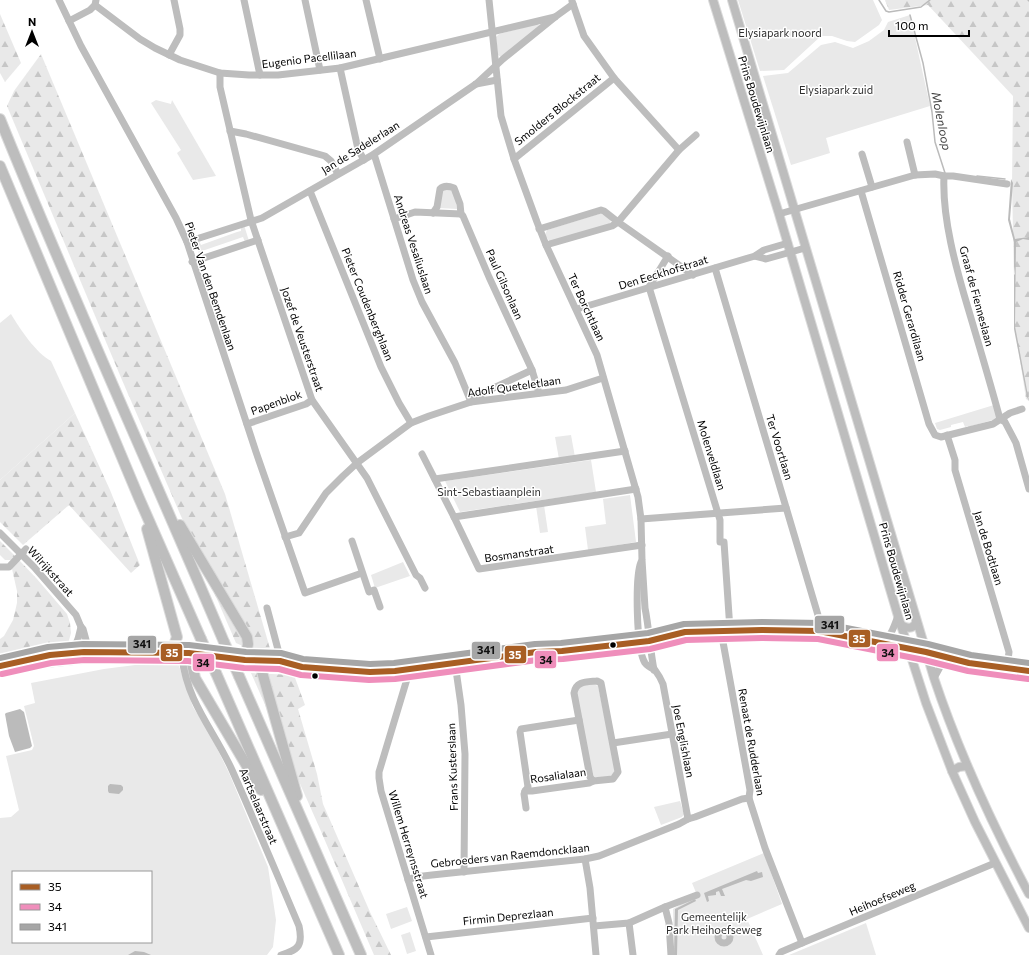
<svg xmlns="http://www.w3.org/2000/svg" width="1029" height="955" viewBox="0 0 1029 955" font-family="Commissioner,sans-serif">
  <style>
    .green { fill: #e9e9e9; fill-rule: evenodd }
    .forest { fill: url(#forest-firs) }
    .water { fill: #bbb }
    .lines { fill: none; stroke-linecap: round; stroke-linejoin: round }
    .stream { stroke: #bbb; stroke-width: 1.5 }
    .major-casing { stroke: #dbdbdb; stroke-width: 10 }
    .highway-casing { stroke: #dbdbdb; stroke-width: 12 }
    .minor { stroke: #bdbdbd; stroke-width: 7 }
    .major { stroke: #bdbdbd; stroke-width: 8 }
    .highway { stroke: #bdbdbd; stroke-width: 10 }
    .highway-bridge-casing { stroke: #dbdbdb; stroke-width: 12; stroke-linecap: butt }
    .highway-bridge { stroke: #bdbdbd; stroke-width: 10 }
    .bus-1-casing { stroke: #fff; stroke-width: 9 }
    .bus-2-casing { stroke: #fff; stroke-width: 9 }
    .bus-3-casing { stroke: #fff; stroke-width: 9 }
    .bus-1 { stroke: #a85e24; stroke-width: 6 }
    .bus-2 { stroke: #ef8ebb; stroke-width: 6 }
    .bus-3 { stroke: #a6a6a6; stroke-width: 6 }
    .bus-dot { fill: #000; stroke: #fff; stroke-width: 1.5 }
    .labels { text-anchor: middle; dominant-baseline: central; stroke-width: 3; stroke-linejoin: round; paint-order: stroke }
    .park-label { font-size: 11px; fill: #2e2e2e; stroke: #fff }
    .street-label { font-size: 11px; fill: #000; stroke: #fff }
    .water-label { font-size: 12px; font-style: italic; fill: #3f3f3f; stroke: #fff }
    .line-badge { stroke: #fff; stroke-width: 1.5 }
    .badge-label { font-size: 11px; text-anchor: middle; font-weight: bold; fill: #fff }
    .pale-badge-label { font-size: 11px; text-anchor: middle; font-weight: bold; fill: #111 }
  </style>
  <defs>
    <pattern id="forest-firs" width="22" height="20" patternUnits="userSpaceOnUse"><rect width="22" height="20" fill="#e9e9e9"/><path d="M5 1l3.5 6h-7zM16 11l3.5 6h-7z" fill="#c6c6c6"/></pattern>
  </defs>
  <rect width="100%" height="100%" fill="#fff"/>
  <g class="green">
    <polygon points="738,0 873,0 882,20 879,25 855,42 847,41 832,36 821,36 784,70 760,71"/>
    <polygon points="910,15 930,106 826,138 830,153 791,165 763,76 788,73 821,45 835,42 853,48 869,41 884,30 888,22"/>
    <polygon points="537,24 540,26 501,57 498,55 496,37 499,34"/>
    <polygon points="156,100 171,104 172,100 216,176 193,180 177,153 181,150 151,103"/>
    <path d="M445 189C458 191 456 199 457 209L439 208 441 192Z"/>
    <polygon points="602,213 611,219 610,224 550,242 545,235 547,230"/>
    <polygon points="244,225 249,241 245,242 243,237 202,251 203,256 200,257 195,242 199,241 201,245 237,232 241,231 241,226"/>
    <path d="M11 314C20 329 36 353 51 361L75 413 0 480V323Z"/>
    <polygon points="994,405 997,416 996,419 968,427 968,426 965,427 963,422 951,425 951,427 940,430 937,429 935,423"/>
    <polygon points="571,435 575,457 559,459 555,437"/>
    <polygon points="591,460 596,492 460,512 445,481"/>
    <polygon points="630,495 636,542 588,550 585,527 606,524 603,499"/>
    <polygon points="544,505 548,532 540,533 536,506"/>
    <polygon points="403,562 410,576 375,588 371,575"/>
    <path d="M178 663 193 707 209 732 229 773 268 867 276 920 273 947 267 955H0V818L11 817 19 810 6 756 32 750 34 746 24 706 35 703 31 683 104 669 135 665ZM13 872H151V942H13Z"/>
    <polygon points="593,684 598,686 615,767 614,773 608,778 592,777 576,690 582,686"/>
    <polygon points="680,801 684,814 682,817 661,825 654,807"/>
    <polygon points="764,853 782,904 747,919 763,955 674,955 673,909 697,895 692,883"/>
    <polygon points="407,907 412,921 391,929 386,914"/>
    <polygon points="866,923 876,955 789,955"/>
    <polygon points="410,932 416,951 407,954 401,935"/>
  </g>
  <g class="forest">
    <polygon points="885,0 1029,0 1029,401 1026,399 1015,328 1012,184 1013,96 928,5 889,10"/>
    <polygon points="0,14 21,63 5,82 0,73"/>
    <polygon points="41,54 225,494 271,652 252,650 236,643 122,380 7,106 14,91"/>
    <polygon points="75,413 110,490 140,565 131,573 69,505 23,545 0,522 0,480"/>
    <polygon points="0,541 16,557 12,560 5,560 0,555"/>
    <polygon points="19,560 37,579 67,614 70,623 71,633 68,644 63,647 0,660 0,639 4,636 13,620 17,603 17,591 12,569 13,566"/>
    <polygon points="251,673 294,675 305,705 298,709 317,774 323,804 370,912 391,955 374,955 320,829"/>
  </g>
  <g class="water">
    <polygon points="1011,179 1013,183 1010,219 1015,239 1029,237 1029,240 1023,239 1016,242 1015,326 1029,401 1027,397 1014,329 1014,275 1015,274 1014,266 1014,242 1008,220"/>
    <polygon points="20,709 24,712 32,746 30,748 15,752 9,736 5,714 6,713"/>
    <polygon points="110,784 121,785 123,787 123,790 119,794 109,793 108,791 108,786"/>
    <polygon points="757,871 758,873 762,872 763,877 751,881 746,880 722,889 725,896 721,896 719,891 716,892 716,895 708,896 709,901 707,902 704,893"/>
    <polygon points="695,899 696,901 678,910 677,955 674,955 675,909"/>
    <polygon points="135,951 144,952 151,955 128,955"/>
  </g>
  <g class="lines">
    <g class="stream">
      <polyline points="879,0 886,11 889,12 921,7 930,0"/>
      <polyline points="1028,0 1029,1"/>
      <polyline points="910,15 923,63 932,112 935,142 945,173"/>
      <polyline points="977,176 1005,179"/>
    </g>
    <g class="major-casing">
      <g id="major">
        <polyline points="713,0 779,214 898,616 926,703 952,771 975,822 1029,928"/>
        <path d="M732 0 934 678C959 753 992 824 1029 894"/>
        <path d="M901 625C907 628 912 630 916 623V620"/>
        <polyline points="952,771 959,767 967,766"/>
      </g>
    </g>
    <g class="highway-casing">
      <g id="highway">
        <path d="M0 119C71 295 150 467 224 642"/>
        <polyline points="0,166 139,498 201,639"/>
        <polyline points="180,525 247,637 248,644 245,660"/>
        <polyline points="147,529 177,637 174,645 165,653"/>
        <polyline points="190,653 195,678 261,790"/>
        <polyline points="259,661 297,796"/>
        <polyline points="216,673 339,955"/>
        <polyline points="239,676 361,955"/>
      </g>
    </g>
    <g class="minor">
      <polyline points="59,0 81,46 176,218 187,242 256,452 305,593 362,573"/>
      <polyline points="244,0 260,75"/>
      <polyline points="305,0 320,70"/>
      <polyline points="366,0 380,59"/>
      <path d="M489 0 501 116 514 159 537 222 546 245 597 355 638 497 641 519 642 560 645 608C649 628 650 649 654 670"/>
      <polyline points="572,1 584,36 614,78 679,150"/>
      <polyline points="95,5 140,39 155,48 180,60 220,73 249,75 278,75 340,68 555,17"/>
      <polyline points="69,21 90,10 95,5 96,0"/>
      <polyline points="169,55 180,35 180,29 174,0"/>
      <polyline points="340,68 358,149 364,160"/>
      <polyline points="220,73 220,87 251,220 312,400 367,478 416,575 420,578 425,588"/>
      <polyline points="476,84 497,80"/>
      <polyline points="230,131 246,134 325,156 331,161 338,174"/>
      <polyline points="907,142 915,175"/>
      <polyline points="374,154 413,280 422,302 455,363 471,402 485,392 532,370"/>
      <polyline points="862,154 872,187"/>
      <polyline points="514,159 614,78"/>
      <path d="M944 176C942 218 956 268 968 308 979 345 990 382 1000 419"/>
      <polyline points="310,191 381,367 399,403 411,423"/>
      <polyline points="861,191 929,424 935,435 941,437 993,424 1010,413 1022,409"/>
      <path d="M433 213 437 207 440 189C444 185 449 186 454 188L460 204 461 214 463 216 489 277 532 370 539 393"/>
      <polyline points="779,214 915,175 935,174 944,176 953,176 1007,184"/>
      <polyline points="394,219 415,212 461,214"/>
      <polyline points="539,229 601,210 604,211 618,222 693,275"/>
      <polyline points="187,242 262,218 374,154 476,84 503,59 555,17 573,4"/>
      <polyline points="546,245 612,226 618,222 679,150 696,135"/>
      <polyline points="668,256 649,287 720,520 720,542 724,542 730,630"/>
      <polyline points="755,256 766,259 805,248"/>
      <polyline points="192,262 258,240"/>
      <polyline points="715,268 823,632"/>
      <polyline points="577,309 755,256 764,250 788,243"/>
      <polyline points="1000,419 1005,422 1016,443 1029,489"/>
      <polyline points="247,424 306,404 312,400"/>
      <polyline points="947,435 955,460 955,470 1009,652 1007,668"/>
      <polyline points="422,454 454,517 479,569 642,545"/>
      <polyline points="435,479 625,451"/>
      <polyline points="454,517 636,489"/>
      <polyline points="641,519 786,508"/>
      <polyline points="0,533 34,567 76,615 81,627 83,629 86,640 84,652 82,655"/>
      <polyline points="285,537 299,533 326,493 343,476 357,463 411,423 429,416 471,402 566,390 603,378"/>
      <polyline points="352,541 369,592 374,590 380,607"/>
      <path d="M641 562C635 577 636 649 645 663 648 667 651 668 655 670 658 674 661 679 663 684L688 819"/>
      <polyline points="0,567 9,567 26,549"/>
      <polyline points="267,608 280,657 280,664"/>
      <polyline points="721,631 750,790 749,798 765,848 802,943"/>
      <path d="M880 643C893 634 892 631 898 616"/>
      <polyline points="552,651 649,641 677,635"/>
      <polyline points="72,653 78,639 81,627"/>
      <path d="M182 658C188 704 214 730 232 770 255 822 277 874 299 926 303 945 299 950 281 955"/>
      <polyline points="259,661 280,666 370,672 395,671 536,652 559,647 648,633 730,630 812,631 926,652 969,663 1029,671"/>
      <polyline points="455,663 461,705 465,754 464,872"/>
      <polyline points="0,666 50,655 84,652 189,653 245,660 280,661 291,663"/>
      <polyline points="408,668 407,679 379,772 379,778 381,791 431,955"/>
      <polyline points="0,673 31,666 97,659 180,658"/>
      <polyline points="934,678 940,667 950,657"/>
      <path d="M597 681 601 683 618 772 613 779 593 781 590 777 574 693C576 681 586 682 597 681Z"/>
      <polyline points="579,720 521,729 520,732 528,787 525,791 532,791 589,783 593,781"/>
      <polyline points="613,743 672,734"/>
      <polyline points="525,791 524,794 526,808"/>
      <polyline points="585,859 590,888 596,955"/>
      <polyline points="408,880 415,877 432,875 585,859 599,856 679,824 688,819 695,817 742,799 749,798"/>
      <polyline points="665,907 697,895"/>
      <polyline points="629,923 633,955"/>
      <polyline points="594,926 629,923 665,907 669,923 671,955"/>
      <circle cx="724" cy="937" r="6"/>
      <polyline points="426,937 593,918"/>
      <polyline points="779,955 781,952 802,943 995,863"/>
    </g>
    <use href="#major" class="major"/>
    <use href="#highway" class="highway"/>
    <g class="highway-bridge-casing">
      <g id="highway-bridge">
        <polyline points="201,639 216,673"/>
        <polyline points="224,642 239,676"/>
      </g>
    </g>
    <use href="#highway-bridge" class="highway-bridge"/>
    <g class="bus-1-casing">
      <polyline id="bus-1" points="0,666 50,655 84,652 189,653 245,660 280,661 302,667 370,672 395,671 536,652 562,651 649,641 685,632 762,630 819,631 926,652 969,663 1029,671"/>
    </g>
    <g class="bus-2-casing">
      <polyline id="bus-2" points="2,674 51,663 84,660 188,661 244,668 279,669 301,675 369,680 395,679 537,660 563,659 650,649 686,640 762,638 818,639 924,660 968,671 1028,679"/>
    </g>
    <g class="bus-3-casing">
      <polyline id="bus-3" points="0,658 48,647 83,644 189,645 246,652 281,653 303,659 370,664 394,663 535,644 561,643 648,633 684,624 762,622 821,623 928,644 971,655 1029,663"/>
    </g>
    <use href="#bus-1" class="bus-1"/>
    <use href="#bus-2" class="bus-2"/>
    <use href="#bus-3" class="bus-3"/>
  </g>
  <g class="bus-dot">
    <circle cx="613" cy="645" r="3.5"/>
    <circle cx="315" cy="676" r="3.5"/>
  </g>
  <g class="labels">
    <g class="park-label">
      <text x="780" y="32">Elysiapark noord</text>
      <text x="836" y="89">Elysiapark zuid</text>
      <text x="489" y="491">Sint-Sebastiaanplein</text>
      <text x="714" y="916">Gemeentelijk<tspan x="714" dy="13">Park Heihoefseweg</tspan></text>
    </g>
    <g class="street-label">
      <text transform="translate(309 58) rotate(-7)">Eugenio Pacellilaan</text>
      <text transform="translate(757 104) rotate(73)">Prins Boudewijnlaan</text>
      <text transform="translate(557 109) rotate(-39)">Smolders Blockstraat</text>
      <text transform="translate(360 147) rotate(-32)">Jan de Sadelerlaan</text>
      <text transform="translate(414 244) rotate(72)">Andreas Vesaliuslaan</text>
      <text transform="translate(663 272) rotate(-17)">Den Eeckhofstraat</text>
      <text transform="translate(505 284) rotate(66)">Paul Gilsonlaan</text>
      <text transform="translate(211 286) rotate(71)">Pieter Van den Bemdenlaan</text>
      <text transform="translate(977 296) rotate(75)">Graaf de Fienneslaan</text>
      <text transform="translate(368 304) rotate(68)">Pieter Coudenberghlaan</text>
      <text transform="translate(587 307) rotate(65)">Ter Borchtlaan</text>
      <text transform="translate(910 316) rotate(74)">Ridder Gerardilaan</text>
      <text transform="translate(303 339) rotate(71)">Jozef de Veusterstraat</text>
      <text transform="translate(514 386) rotate(-8)">Adolf Queteletlaan</text>
      <text transform="translate(276 402) rotate(-20)">Papenblok</text>
      <text transform="translate(780 447) rotate(73)">Ter Voortlaan</text>
      <text transform="translate(712 455) rotate(73)">Molenveldlaan</text>
      <text transform="translate(989 548) rotate(73)">Jan de Bodtlaan</text>
      <text transform="translate(519 553) rotate(-8)">Bosmanstraat</text>
      <text transform="translate(51 571) rotate(48)">Wilrijkstraat</text>
      <text transform="translate(897 571) rotate(74)">Prins Boudewijnlaan</text>
      <text transform="translate(684 741) rotate(79)">Joe Englishlaan</text>
      <text transform="translate(752 742) rotate(80)">Renaat de Rudderlaan</text>
      <text transform="translate(452 767) rotate(-92)">Frans Kusterslaan</text>
      <text transform="translate(558 775) rotate(-8)">Rosalialaan</text>
      <text transform="translate(259 806) rotate(67)">Aartselaarstraat</text>
      <text transform="translate(409 844) rotate(73)">Willem Herreynsstraat</text>
      <text transform="translate(510 855) rotate(-6)">Gebroeders van Raemdoncklaan</text>
      <text transform="translate(882 898) rotate(-23)">Heihoefseweg</text>
      <text transform="translate(508 916) rotate(-6)">Firmin Deprezlaan</text>
    </g>
    <g class="water-label">
      <text transform="translate(942 121) rotate(79)">Molenloop</text>
    </g>
  </g>
  <g class="line-badge">
    <rect x="814" y="615" width="31" height="19" rx="4" fill="#a6a6a6"/>
    <rect x="848" y="629" width="23" height="19" rx="4" fill="#a85e24"/>
    <rect x="127" y="635" width="30" height="19" rx="4" fill="#a6a6a6"/>
    <rect x="471" y="641" width="30" height="19" rx="4" fill="#a6a6a6"/>
    <rect x="160" y="643" width="23" height="19" rx="4" fill="#a85e24"/>
    <rect x="876" y="643" width="23" height="19" rx="4" fill="#ef8ebb"/>
    <rect x="504" y="645" width="23" height="19" rx="4" fill="#a85e24"/>
    <rect x="534" y="650" width="23" height="19" rx="4" fill="#ef8ebb"/>
    <rect x="192" y="653" width="23" height="19" rx="4" fill="#ef8ebb"/>
  </g>
  <g class="badge-label">
    <text x="859" y="643">35</text>
    <text x="172" y="657">35</text>
    <text x="515" y="659">35</text>
  </g>
  <g class="pale-badge-label">
    <text x="830" y="629">341</text>
    <text x="142" y="648">341</text>
    <text x="486" y="654">341</text>
    <text x="888" y="657">34</text>
    <text x="546" y="664">34</text>
    <text x="203" y="667">34</text>
  </g>
  <rect x="12" y="871" width="140" height="72" fill="#ffffff" stroke="#999999"/>
  <rect x="20" y="884" width="20" height="6" fill="#a85e24" stroke="#999999"/>
  <text x="48" y="891" font-size="12" fill="#000000">35</text>
  <rect x="20" y="904" width="20" height="6" fill="#ef8ebb" stroke="#999999"/>
  <text x="48" y="911" font-size="12" fill="#000000">34</text>
  <rect x="20" y="924" width="20" height="6" fill="#a6a6a6" stroke="#999999"/>
  <text x="48" y="931" font-size="12" fill="#000000">341</text>
  <g transform="translate(32 32)" stroke="#ffffff" stroke-width="3" paint-order="stroke">
  <path d="M0-3L7 15L0 10L-7 15Z" fill="#000000"/>
  <text y="-6" font-size="11" font-weight="bold" text-anchor="middle" fill="#000000">N</text>
  </g>
  <path d="M889 30v6h80v-6" fill="none" stroke="#000000" stroke-width="2"/>
  <text x="895" y="30" font-size="12" fill="#000000" stroke="#ffffff" stroke-width="3" paint-order="stroke">100 m</text>
</svg>
